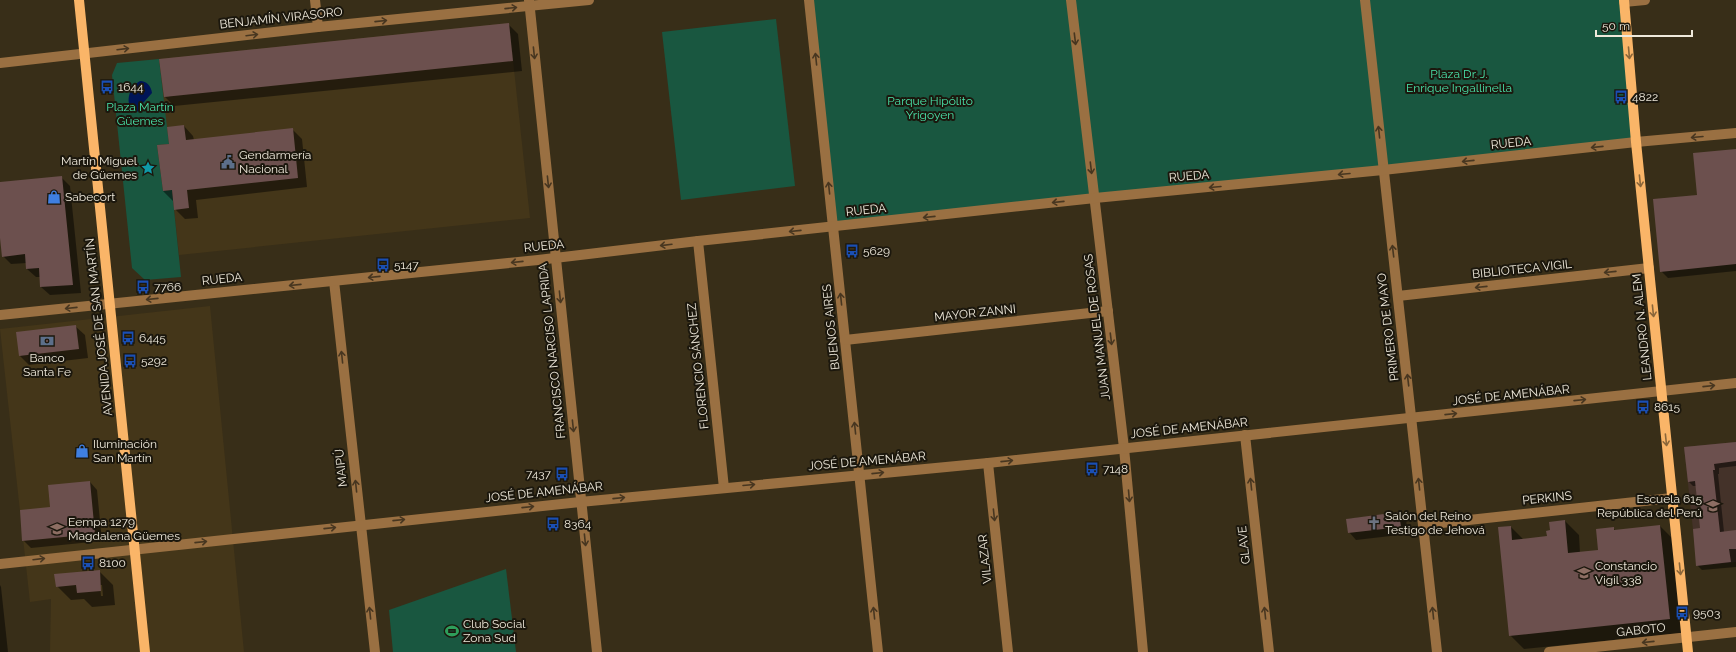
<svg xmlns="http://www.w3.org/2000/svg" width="1736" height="652" viewBox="0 0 1736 652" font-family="Raleway,sans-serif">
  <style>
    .built { fill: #443619 }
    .education { fill: #443229 }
    .green { fill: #195740 }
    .water { fill: #001557 }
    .shadow { fill: #0007; fill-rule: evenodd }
    .building { fill: #6c504e }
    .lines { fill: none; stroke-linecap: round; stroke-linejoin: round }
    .minor { stroke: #9a7042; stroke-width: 10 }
    .major { stroke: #fab568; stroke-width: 10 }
    .oneway { stroke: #473620 }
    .oneway2 { stroke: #8a663a }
    .labels { text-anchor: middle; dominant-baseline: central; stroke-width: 4; stroke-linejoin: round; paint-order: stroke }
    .street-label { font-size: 12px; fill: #efe9db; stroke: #1b170d }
    .park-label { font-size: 12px; fill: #4ae3aa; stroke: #1b170d }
    .poi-label { font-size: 12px; fill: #efe9db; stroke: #1b170d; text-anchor: start }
  </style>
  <rect width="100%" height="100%" fill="#382e18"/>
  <g class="built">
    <polygon points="509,23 530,218 179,255 172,190 163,191 157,145 168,144 159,59"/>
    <polygon points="210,306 244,652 50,652 51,599 30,602 0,329"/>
  </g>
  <polygon class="education" points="1736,442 1736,562 1697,566 1684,447"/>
  <g class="green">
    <polygon points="809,0 1624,0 1636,142 834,227"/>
    <polygon points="776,19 795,186 681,200 662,32"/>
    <polygon points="159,59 169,144 157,145 163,191 172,190 181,277 145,280 132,268 112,75 117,63"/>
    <polygon points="506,569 516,652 393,652 389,610"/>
  </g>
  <path class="water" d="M140 81C147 81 151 86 152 93L143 103 142 110 136 112C123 105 129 87 140 81Z"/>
  <g class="shadow">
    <polygon points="508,24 518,34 522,71 174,106 165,97"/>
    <polygon points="184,126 193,136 194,140 292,129 302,139 307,187 196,200 198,218 185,219 175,209 173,201 163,191 170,145"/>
    <polygon points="1736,150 1736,271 1668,278 1661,271 1698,195"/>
    <polygon points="61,177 70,186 81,293 50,295 41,287 41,277 36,277 27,269 27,263 11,264 3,256 0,232 0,183"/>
    <polygon points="75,326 85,335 88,358 29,365 20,356"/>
    <polygon points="1736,443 1736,466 1719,468 1719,474 1718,474 1724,532 1736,531 1736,567 1702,570 1697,565 1701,529 1696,486 1693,486 1689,482"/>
    <polygon points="90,482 97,490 102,541 31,548 23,540 51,508"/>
    <polygon points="1399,513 1406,520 1408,534 1356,540 1349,532 1347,519"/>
    <polygon points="1565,521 1579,535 1580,553 1599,551 1613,528 1616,531 1660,526 1674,540 1683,633 1524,649 1510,635 1511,527 1524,540 1548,537 1551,531"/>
    <path d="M99 571 113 585 115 605 92 607 84 599 71 600 57 586ZM100 585H102L103 596H101Z"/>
    <polygon points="0,585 1,587 8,652 0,652"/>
  </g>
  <g class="building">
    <polygon points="509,23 513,61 164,97 159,59"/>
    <polygon points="184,125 186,140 293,128 298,178 187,190 189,208 174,210 172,190 163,191 157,145 169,144 167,127"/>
    <polygon points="1736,149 1736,264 1660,272 1653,199 1697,195 1693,153"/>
    <polygon points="62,176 73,285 40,287 39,268 26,269 25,254 2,257 0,238 0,182"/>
    <polygon points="76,325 79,349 19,356 16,332"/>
    <polygon points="1736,442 1736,461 1714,464 1715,470 1713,470 1720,532 1736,530 1736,549 1729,549 1731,562 1696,566 1693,529 1700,528 1695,481 1688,482 1684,447"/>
    <polygon points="90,481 95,534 22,541 20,510 50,507 48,485"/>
    <polygon points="1399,512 1401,527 1348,533 1346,519"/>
    <polygon points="1565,520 1568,553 1598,550 1596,529 1614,527 1614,530 1660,525 1670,619 1509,636 1498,527 1511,526 1512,540 1547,536 1546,531 1550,530 1549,522"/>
    <polygon points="100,570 101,591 77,593 76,585 56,587 54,574"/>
  </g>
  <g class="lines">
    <g class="minor">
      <polyline points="315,0 318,27"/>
      <polyline points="529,0 597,652"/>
      <polyline points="809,0 878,652"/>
      <polyline points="1071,0 1124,448 1143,652"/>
      <polyline points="1365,0 1437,652"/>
      <polyline points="1624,2 1645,0"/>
      <polyline points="0,63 318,27 589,0"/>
      <polyline points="698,241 724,488"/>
      <polyline points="334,281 375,652"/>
      <polyline points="1398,296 1649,268"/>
      <polyline points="0,315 538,260 698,241 1095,198 1383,170 1636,142 1736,133"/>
      <polyline points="845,340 1108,311"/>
      <polyline points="1245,435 1269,652"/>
      <polyline points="988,463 1008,652"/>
      <polyline points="1423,525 1672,498"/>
      <polyline points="0,564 580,502 988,463 1736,383"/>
      <polyline points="1549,652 1736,632"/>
    </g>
    <g class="major">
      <polyline points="79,0 145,652"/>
      <polyline points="1624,0 1636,142 1688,652"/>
    </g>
  </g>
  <defs><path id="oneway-shaft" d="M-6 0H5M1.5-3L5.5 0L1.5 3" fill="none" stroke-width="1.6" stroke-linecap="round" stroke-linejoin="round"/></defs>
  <g class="oneway">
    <use href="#oneway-shaft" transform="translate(511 8) rotate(-6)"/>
    <use href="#oneway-shaft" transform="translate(381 21) rotate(-6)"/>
    <use href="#oneway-shaft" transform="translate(252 35) rotate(-7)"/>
    <use href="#oneway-shaft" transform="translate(1075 39) rotate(83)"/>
    <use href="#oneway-shaft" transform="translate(123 49) rotate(-7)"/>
    <use href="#oneway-shaft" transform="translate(534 53) rotate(84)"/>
    <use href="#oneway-shaft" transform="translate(816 59) rotate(-96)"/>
    <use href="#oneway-shaft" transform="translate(1379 132) rotate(-96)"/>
    <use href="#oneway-shaft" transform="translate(1697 137) rotate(175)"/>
    <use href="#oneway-shaft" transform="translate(1597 147) rotate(174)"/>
    <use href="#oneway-shaft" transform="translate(1468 161) rotate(174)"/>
    <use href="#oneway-shaft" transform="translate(1091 168) rotate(83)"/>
    <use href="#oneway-shaft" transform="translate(1344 174) rotate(175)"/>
    <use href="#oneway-shaft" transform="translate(548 182) rotate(84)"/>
    <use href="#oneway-shaft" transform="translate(1215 187) rotate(175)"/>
    <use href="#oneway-shaft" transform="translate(829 188) rotate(-96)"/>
    <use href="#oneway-shaft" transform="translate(1058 202) rotate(174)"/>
    <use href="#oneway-shaft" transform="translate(929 217) rotate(174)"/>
    <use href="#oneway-shaft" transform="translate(795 231) rotate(174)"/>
    <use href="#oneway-shaft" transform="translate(666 245) rotate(173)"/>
    <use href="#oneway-shaft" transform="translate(1393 251) rotate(-97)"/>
    <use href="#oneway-shaft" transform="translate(517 262) rotate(174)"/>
    <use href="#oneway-shaft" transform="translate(1610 272) rotate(174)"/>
    <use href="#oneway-shaft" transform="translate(374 277) rotate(174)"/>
    <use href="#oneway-shaft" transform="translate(295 285) rotate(174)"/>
    <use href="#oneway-shaft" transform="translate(1481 287) rotate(174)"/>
    <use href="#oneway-shaft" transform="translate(560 297) rotate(84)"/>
    <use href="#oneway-shaft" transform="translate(152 299) rotate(174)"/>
    <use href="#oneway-shaft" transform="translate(841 299) rotate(-96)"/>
    <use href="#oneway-shaft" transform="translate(71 308) rotate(174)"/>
    <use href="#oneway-shaft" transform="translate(1111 339) rotate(83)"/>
    <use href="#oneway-shaft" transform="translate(342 357) rotate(-96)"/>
    <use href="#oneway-shaft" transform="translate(1408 380) rotate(-97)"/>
    <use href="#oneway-shaft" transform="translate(1709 386) rotate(-6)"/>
    <use href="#oneway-shaft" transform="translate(1580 400) rotate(-6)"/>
    <use href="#oneway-shaft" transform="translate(1451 414) rotate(-6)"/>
    <use href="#oneway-shaft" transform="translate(573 426) rotate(84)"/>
    <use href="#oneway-shaft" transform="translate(855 428) rotate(-96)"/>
    <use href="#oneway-shaft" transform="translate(1007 461) rotate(-6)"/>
    <use href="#oneway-shaft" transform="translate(878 473) rotate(-6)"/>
    <use href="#oneway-shaft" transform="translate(1251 484) rotate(-96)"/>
    <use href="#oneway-shaft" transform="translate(1419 484) rotate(-96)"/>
    <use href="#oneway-shaft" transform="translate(749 485) rotate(-5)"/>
    <use href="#oneway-shaft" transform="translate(356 486) rotate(-96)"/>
    <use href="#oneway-shaft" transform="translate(1129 496) rotate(85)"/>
    <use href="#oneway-shaft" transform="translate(619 498) rotate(-6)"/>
    <use href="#oneway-shaft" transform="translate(528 507) rotate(-6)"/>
    <use href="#oneway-shaft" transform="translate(994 515) rotate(84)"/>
    <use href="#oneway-shaft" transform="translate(399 520) rotate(-6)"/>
    <use href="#oneway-shaft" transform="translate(330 528) rotate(-6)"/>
    <use href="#oneway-shaft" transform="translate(585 540) rotate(84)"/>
    <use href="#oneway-shaft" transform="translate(201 542) rotate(-6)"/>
    <use href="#oneway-shaft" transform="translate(39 559) rotate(-7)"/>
    <use href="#oneway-shaft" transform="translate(370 613) rotate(-96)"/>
    <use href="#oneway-shaft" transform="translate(874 613) rotate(-96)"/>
    <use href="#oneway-shaft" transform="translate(1265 613) rotate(-96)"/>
    <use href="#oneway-shaft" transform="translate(1433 613) rotate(-96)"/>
    <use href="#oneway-shaft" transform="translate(1648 642) rotate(174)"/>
  </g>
  <g class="oneway2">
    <use href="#oneway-shaft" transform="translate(1629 53) rotate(85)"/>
    <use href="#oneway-shaft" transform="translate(1640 181) rotate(84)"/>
    <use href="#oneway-shaft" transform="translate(1653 311) rotate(84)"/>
    <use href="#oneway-shaft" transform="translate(1666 440) rotate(84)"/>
    <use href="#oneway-shaft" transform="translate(1680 569) rotate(84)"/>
  </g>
  <defs>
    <g id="bus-bare" transform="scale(1.08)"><path d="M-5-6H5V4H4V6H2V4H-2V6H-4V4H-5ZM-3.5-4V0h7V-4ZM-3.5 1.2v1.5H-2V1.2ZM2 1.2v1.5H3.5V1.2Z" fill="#1a4fb4" stroke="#1b170d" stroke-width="2.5" paint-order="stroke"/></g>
    <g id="civic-bare" transform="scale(1.08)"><path d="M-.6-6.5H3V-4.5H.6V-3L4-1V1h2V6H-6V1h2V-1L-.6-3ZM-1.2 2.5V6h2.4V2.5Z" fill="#5c6f8a" stroke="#1b170d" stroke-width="2.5" paint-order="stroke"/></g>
    <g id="sight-bare" transform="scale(1.08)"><path d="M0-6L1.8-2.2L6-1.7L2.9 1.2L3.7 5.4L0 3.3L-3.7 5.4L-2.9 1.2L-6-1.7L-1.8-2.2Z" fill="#0f9aa8" stroke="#1b170d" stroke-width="2.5" paint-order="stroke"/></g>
    <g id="shop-bare" transform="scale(1.08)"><path d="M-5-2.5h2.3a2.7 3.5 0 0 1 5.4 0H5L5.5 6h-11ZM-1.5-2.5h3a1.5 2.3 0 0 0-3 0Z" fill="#3f7fe0" stroke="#1b170d" stroke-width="2.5" paint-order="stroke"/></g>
    <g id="bank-bare" transform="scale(1.08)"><path d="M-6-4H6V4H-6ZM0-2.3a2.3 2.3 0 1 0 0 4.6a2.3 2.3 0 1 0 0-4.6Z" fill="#5c6f8a" stroke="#1b170d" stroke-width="2.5" paint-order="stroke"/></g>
    <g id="university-bare" transform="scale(1.08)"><path d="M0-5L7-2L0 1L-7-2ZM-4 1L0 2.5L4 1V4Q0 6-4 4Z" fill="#8d6e63" stroke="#1b170d" stroke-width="2.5" paint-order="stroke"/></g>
    <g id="church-bare" transform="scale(1.08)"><path d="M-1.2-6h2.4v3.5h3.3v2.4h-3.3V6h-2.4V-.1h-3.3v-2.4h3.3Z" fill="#6b7280" stroke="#1b170d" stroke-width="2.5" paint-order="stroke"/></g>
    <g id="school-bare" transform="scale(1.08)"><path d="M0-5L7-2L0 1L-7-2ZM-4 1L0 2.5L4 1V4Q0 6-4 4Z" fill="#8d6e63" stroke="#1b170d" stroke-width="2.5" paint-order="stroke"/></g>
    <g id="stadium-bare" transform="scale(1.08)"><path d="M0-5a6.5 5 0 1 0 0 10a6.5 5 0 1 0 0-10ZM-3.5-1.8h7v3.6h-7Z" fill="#2e9e5b" stroke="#1b170d" stroke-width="2.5" paint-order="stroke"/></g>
  </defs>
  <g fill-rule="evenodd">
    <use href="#bus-bare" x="107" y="87"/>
    <use href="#bus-bare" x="1621" y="97"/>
    <use href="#civic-bare" x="228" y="162"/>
    <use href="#sight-bare" x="148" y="168"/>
    <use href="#shop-bare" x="54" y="197"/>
    <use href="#bus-bare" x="852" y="251"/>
    <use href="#bus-bare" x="383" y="265"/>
    <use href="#bus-bare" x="143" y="287"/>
    <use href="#bus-bare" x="128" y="338"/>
    <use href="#bank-bare" x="47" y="341"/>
    <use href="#bus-bare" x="130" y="361"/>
    <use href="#bus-bare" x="1643" y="407"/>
    <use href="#shop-bare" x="82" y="451"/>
    <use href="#bus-bare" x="1092" y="469"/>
    <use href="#bus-bare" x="562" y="474"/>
    <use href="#university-bare" x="1713" y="506"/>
    <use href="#church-bare" x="1374" y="523"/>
    <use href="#bus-bare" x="553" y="524"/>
    <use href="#school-bare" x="57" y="529"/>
    <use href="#bus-bare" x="88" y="563"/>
    <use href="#university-bare" x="1584" y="573"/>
    <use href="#bus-bare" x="1682" y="613"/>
    <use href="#stadium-bare" x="452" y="631"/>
  </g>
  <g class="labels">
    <g class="street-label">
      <text transform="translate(281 18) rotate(-6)">BENJAMÍN VIRASORO</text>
      <text transform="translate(1511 143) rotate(-6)">RUEDA</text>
      <text transform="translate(1189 176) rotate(-5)">RUEDA</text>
      <text transform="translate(866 210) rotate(-6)">RUEDA</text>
      <text transform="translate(544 246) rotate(-6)">RUEDA</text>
      <text transform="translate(1522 269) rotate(-6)">BIBLIOTECA VIGIL</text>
      <text transform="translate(222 279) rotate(-6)">RUEDA</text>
      <text transform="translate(975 313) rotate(-6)">MAYOR ZANNI</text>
      <text transform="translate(99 327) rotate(-96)">AVENIDA JOSÉ DE SAN MARTÍN</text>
      <text transform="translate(831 327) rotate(-96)">BUENOS AIRES</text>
      <text transform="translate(1097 327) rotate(-97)">JUAN MANUEL DE ROSAS</text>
      <text transform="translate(1388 327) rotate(-97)">PRIMERO DE MAYO</text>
      <text transform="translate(1642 327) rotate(-96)">LEANDRO N. ALEM</text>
      <text transform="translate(552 351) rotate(-96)">FRANCISCO NARCISO LAPRIDA</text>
      <text transform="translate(698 366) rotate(-96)">FLORENCIO SÁNCHEZ</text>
      <text transform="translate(1511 395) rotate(-6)">JOSÉ DE AMENÁBAR</text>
      <text transform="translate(1189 428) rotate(-6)">JOSÉ DE AMENÁBAR</text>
      <text transform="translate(867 461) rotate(-5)">JOSÉ DE AMENÁBAR</text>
      <text transform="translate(341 468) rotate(-96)">MAIPÚ</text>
      <text transform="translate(544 492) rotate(-6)">JOSÉ DE AMENÁBAR</text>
      <text transform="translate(1547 498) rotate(-6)">PERKINS</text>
      <text transform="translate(1244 545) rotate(-96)">GLAVE</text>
      <text transform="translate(985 559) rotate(-96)">VILAZAR</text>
      <text transform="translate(1641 630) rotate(-6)">GABOTO</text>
    </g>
    <g class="park-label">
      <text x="1459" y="74">Plaza Dr. J.<tspan x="1459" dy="14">Enrique Ingallinella</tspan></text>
      <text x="930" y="101">Parque Hipólito<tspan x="930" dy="14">Yrigoyen</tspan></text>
      <text x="140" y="107">Plaza Martín<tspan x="140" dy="14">Güemes</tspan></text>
    </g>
    <g class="poi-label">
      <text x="118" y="87">1644</text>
      <text x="1632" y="97">4822</text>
      <text x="239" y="155">Gendarmería<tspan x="239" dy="14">Nacional</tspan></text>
      <text x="137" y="161" text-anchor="end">Martín Miguel<tspan x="137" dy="14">de Güemes</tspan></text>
      <text x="65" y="197">Sabecort</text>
      <text x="863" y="251">5629</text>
      <text x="394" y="265">5147</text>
      <text x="154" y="287">7766</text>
      <text x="139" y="338">6445</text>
      <text x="47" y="358" text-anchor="middle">Banco<tspan x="47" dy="14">Santa Fe</tspan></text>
      <text x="141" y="361">5292</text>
      <text x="1654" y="407">8615</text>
      <text x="93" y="444">Iluminación<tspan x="93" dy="14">San Martín</tspan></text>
      <text x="1103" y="469">7148</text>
      <text x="551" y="474" text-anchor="end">7437</text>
      <text x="1702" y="499" text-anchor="end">Escuela 615<tspan x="1702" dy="14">República del Perú</tspan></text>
      <text x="1385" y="516">Salón del Reino<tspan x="1385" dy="14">Testigo de Jehová</tspan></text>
      <text x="68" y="522">Eempa 1279<tspan x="68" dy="14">Magdalena Güemes</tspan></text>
      <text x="564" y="524">8364</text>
      <text x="99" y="563">8100</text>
      <text x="1595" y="566">Constancio<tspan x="1595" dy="14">Vigil 338</tspan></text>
      <text x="1693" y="613">9503</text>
      <text x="463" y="624">Club Social<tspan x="463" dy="14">Zona Sud</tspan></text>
    </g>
  </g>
  <path d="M1596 30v6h96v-6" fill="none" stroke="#efe9db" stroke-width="2"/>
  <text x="1602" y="30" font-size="12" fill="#efe9db" stroke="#1b170d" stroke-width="3" paint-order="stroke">50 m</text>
</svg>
